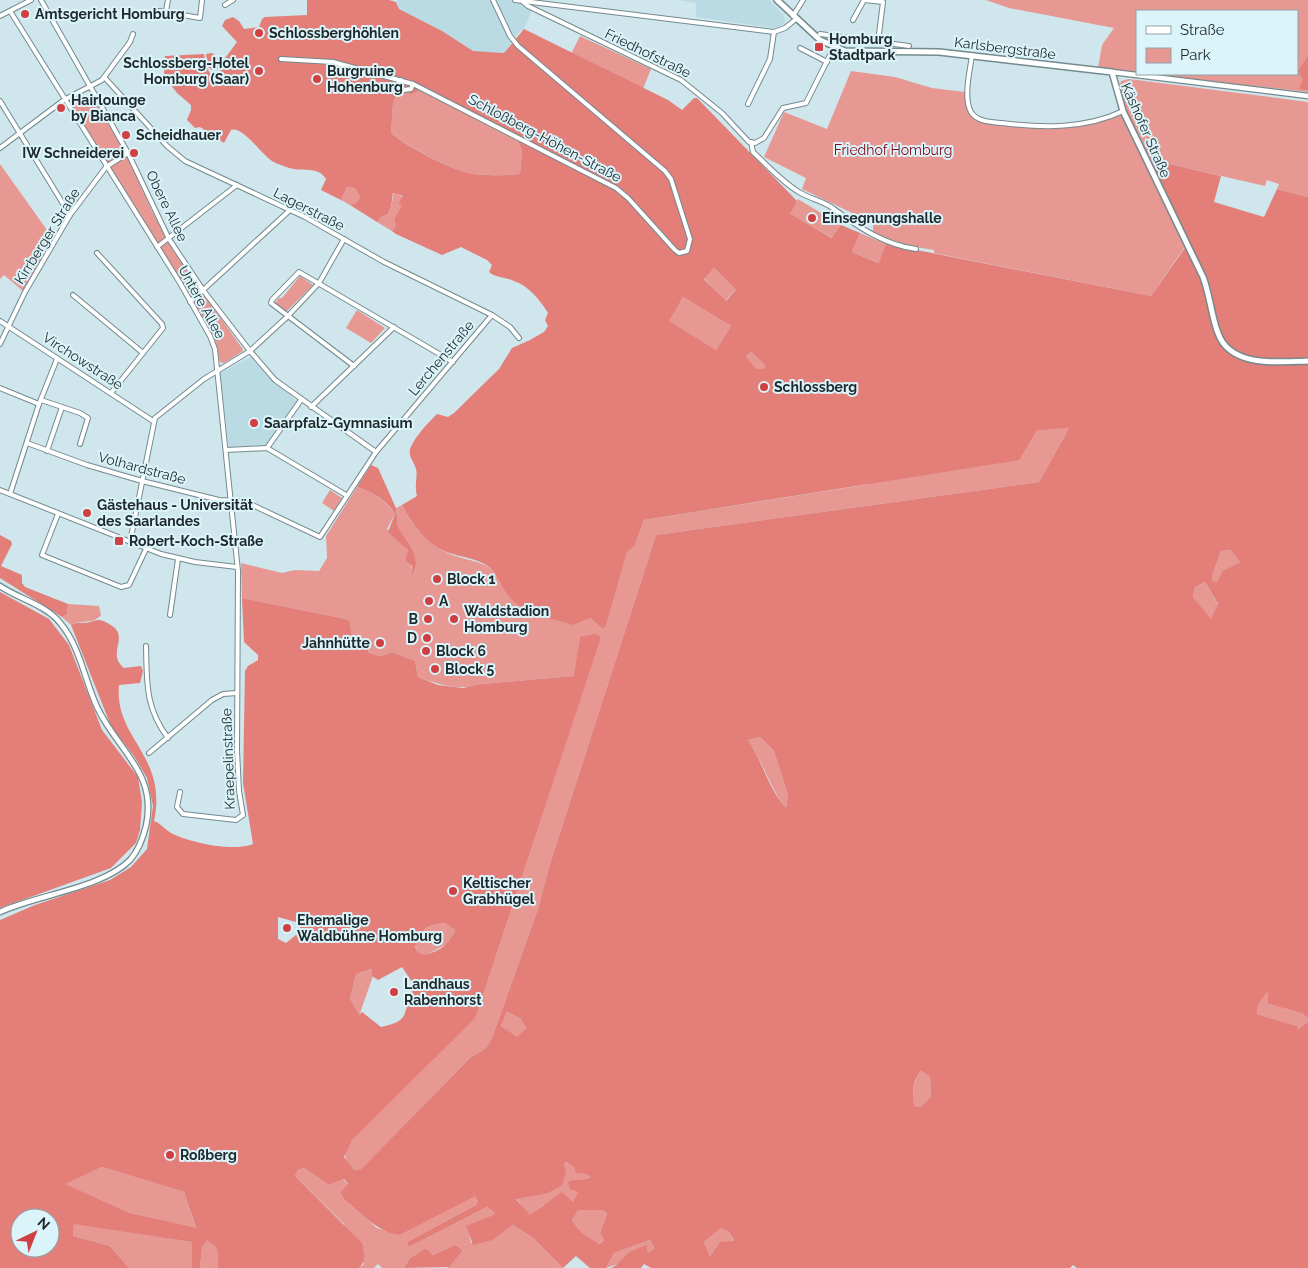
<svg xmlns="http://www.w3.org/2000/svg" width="1308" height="1268" viewBox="0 0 1308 1268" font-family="Raleway,sans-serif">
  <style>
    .built { fill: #badbe3 }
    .green { fill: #e79893 }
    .forest { fill: #e37e79; fill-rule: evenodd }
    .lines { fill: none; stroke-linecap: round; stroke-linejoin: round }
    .minor-casing { stroke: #738a8f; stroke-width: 6 }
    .tertiary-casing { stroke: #738a8f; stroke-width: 7 }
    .secondary-casing { stroke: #738a8f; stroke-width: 8 }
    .minor { stroke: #fff; stroke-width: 4 }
    .tertiary { stroke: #fff; stroke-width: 4.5 }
    .secondary { stroke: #fff; stroke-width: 5 }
    .poi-dot { fill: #d04043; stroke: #dbf4fa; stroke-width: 2 }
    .labels { text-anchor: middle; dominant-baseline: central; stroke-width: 4; stroke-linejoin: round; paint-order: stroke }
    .poi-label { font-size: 14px; font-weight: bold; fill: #1f282a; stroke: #dbf4fa; text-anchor: start }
    .street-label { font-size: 14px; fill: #1f282a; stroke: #dbf4fa }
    .park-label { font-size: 14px; fill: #870618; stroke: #dbf4fa }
  </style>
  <rect width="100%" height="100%" fill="#cee6ec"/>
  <g class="built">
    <polygon points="397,0 536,0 524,29 520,31 504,53 472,51 442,31 398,9"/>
    <polygon points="678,0 769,0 784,15 785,21 782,26 775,28 696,17 696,3"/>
    <polygon points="251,357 267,376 298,402 267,445 229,447 220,373"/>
  </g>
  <g class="green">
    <polygon points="986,0 1308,0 1308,92 1144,74 1297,74 1297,11 1137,11 1137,73 1098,68 1102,45 1114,28 1009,8"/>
    <polygon points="580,36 651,69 643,89 571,54"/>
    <path d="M851 71 895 77 932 88 965 92C966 109 969 119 986 123 1038 129 1071 130 1122 115L1186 245 1151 296 934 253V250L909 246 873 233V223L802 189 806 178 764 157 784 112 827 129Z"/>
    <polygon points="1129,79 1308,102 1308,197 1277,189 1279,184 1267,180 1265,186 1148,159 1118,91 1121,81"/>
    <path d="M397 89 411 93 420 90 516 136 522 151 520 174C505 175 489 176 474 174 452 171 409 147 391 133L393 103Z"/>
    <polygon points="80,96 85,103 94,99 128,158 152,211 172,249 242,348 243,351 224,363 220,362 215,340 179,277 69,102"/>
    <polygon points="0,164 52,237 50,243 23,291 4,275 0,279"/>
    <polygon points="347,187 355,188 360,197 356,203 350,205 341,200"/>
    <polygon points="394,193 403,197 403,206 394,219 396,225 392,231 377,222 379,217 387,215 391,207"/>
    <polygon points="798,199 841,225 833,238 789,214"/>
    <polygon points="860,233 886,244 880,263 852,252"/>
    <polygon points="714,268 736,290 725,301 704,278"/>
    <polygon points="300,276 313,285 286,312 275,303 279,298 282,298"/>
    <polygon points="683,297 731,326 716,350 668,321"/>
    <polygon points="357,310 385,328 371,343 346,328"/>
    <polygon points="751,352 765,365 764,370 756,369 746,356"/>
    <path d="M1069 428 1039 482 656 535 550 864 538 909 492 1038 486 1048 470 1058 361 1169 354 1170C336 1154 349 1143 362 1129L601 637H580L575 676 482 684C460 691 439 685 418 677L415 661 392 652C384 657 376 656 368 652L364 639 352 636 350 622 346 619 242 598 241 563 282 573 295 570 319 571 327 558 326 536 357 487C372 492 386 500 395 514L387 529 408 550 405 560 410 564 415 575 406 540 398 527 396 508 402 505C413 527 427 544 450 554 470 562 492 560 502 583L590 618 603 629 606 626 627 551 635 545 644 520 864 485 1037 429Z"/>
    <polygon points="330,490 342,498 334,511 322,503"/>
    <polygon points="1230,550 1242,562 1222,571 1217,582 1213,582 1212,576 1221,551"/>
    <polygon points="1205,582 1218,605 1211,620 1193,597 1195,587"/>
    <path d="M68 604 99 606 101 615C93 625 80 619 71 625L62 617 67 614Z"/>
    <path d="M760 737 774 751 788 795 786 809C770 787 763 762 748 740Z"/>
    <path d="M445 923 455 930 449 943 424 956 418 952 415 946C423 927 424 926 445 923Z"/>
    <polygon points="373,969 374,973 359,1016 350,999 356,974"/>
    <polygon points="1266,990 1268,990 1286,1009 1303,1014 1308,1018 1308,1022 1298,1029 1297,1026 1257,1014 1258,1005"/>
    <polygon points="507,1012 520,1018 526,1028 517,1038 501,1026"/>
    <path d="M921 1071 930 1077 931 1097 920 1107 913 1106C913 1092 912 1083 921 1071Z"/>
    <polygon points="568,1162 591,1177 584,1181 573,1202 543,1205 530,1216 516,1198 563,1179 565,1173 564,1164"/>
    <polygon points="102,1167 184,1192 196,1229 130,1213 64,1184"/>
    <polygon points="304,1168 329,1185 343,1179 348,1185 340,1193 344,1199 377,1228 400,1235 475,1195 478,1201 476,1205 407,1242 409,1247 487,1207 495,1213 494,1216 467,1226 471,1243 493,1240 513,1225 532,1237 563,1268 447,1268 463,1250 455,1245 433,1255 426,1248 410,1258 404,1268 382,1268 378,1264 374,1268 359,1268 364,1264 344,1224 295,1176 298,1170"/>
    <polygon points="578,1210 603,1210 607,1214 600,1233 604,1240 598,1244 582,1233 572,1221"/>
    <polygon points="74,1223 192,1242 192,1268 129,1268 110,1246 73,1236"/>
    <polygon points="721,1228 729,1232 734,1242 720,1242 710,1256 704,1242"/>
    <polygon points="207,1239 217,1248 218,1268 200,1268 202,1247"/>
    <polygon points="650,1240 654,1248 648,1253 647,1246 624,1257 621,1263 606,1268 614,1253"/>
  </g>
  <g class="forest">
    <path d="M307 0H389L396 2 399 9 442 31 473 51 504 53 524 29 668 100 682 110 694 98H697L797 201 790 214 832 238 841 225 860 233 852 252 879 263 886 244 1151 296 1189 242 1148 159 1221 176 1214 202 1264 217 1277 189 1308 197V1018L1303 1014 1268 1003V990L1258 1005 1257 1014 1297 1026 1298 1029 1308 1022V1268H1077L1073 1265 1070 1268H651L644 1264 641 1268H611C618 1265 619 1262 624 1257 629 1251 639 1248 647 1245L648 1253 654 1248 650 1240 614 1253 606 1268H590L576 1256 563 1268 532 1237 513 1225 493 1240 473 1245 466 1226 494 1215 495 1213 487 1207 409 1247 407 1242 476 1205 478 1201 475 1196 400 1235C377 1232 361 1213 344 1199L340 1193 348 1184 344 1179 329 1185 304 1168 298 1170 295 1176 362 1243C364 1253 367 1260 359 1268H218L217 1248 207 1240 202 1247 200 1268H192V1242L74 1224 73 1236 110 1246 129 1268H0V920L35 905 110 880 131 867 147 849 153 806 147 778 134 756 111 726 71 625C77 621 84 624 90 622 98 619 101 619 109 624 132 636 105 653 124 668L141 666 143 671 140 683 119 685C114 739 168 755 154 821 162 824 165 830 173 834 192 843 234 852 253 844L243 783 245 671 248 666 258 660V655L244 642 242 598 346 619 350 622 352 636 368 642V652C376 656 384 657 392 652L415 661 418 677 438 685 463 688 482 684 574 676 580 637 595 634 601 637 475 1018 352 1140 344 1157 354 1170 361 1169 470 1058 486 1048 492 1038 538 909 550 864 656 535 1039 482 1069 428 1037 430 1019 460 644 520 635 545 627 552 606 626 603 629 590 618 573 625C552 618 522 614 508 595 500 585 499 575 489 567 479 559 465 558 453 554 429 548 413 526 402 505L417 496C414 485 418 477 416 469 415 464 411 460 410 455 407 444 429 422 437 414L448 417 454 413 499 369 512 348 530 340 544 332 548 326 545 320 548 313C540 300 529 286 514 281 506 277 496 278 489 272L492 265 487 260 461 247 442 255 396 234 392 231 396 225 394 219 402 206 399 203 403 196 393 193 391 207 387 215 380 217 377 222 350 205 356 203 360 197 355 188 347 187 341 200 321 190 326 179C319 167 305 171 294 169 287 168 278 164 272 161 261 154 243 126 231 130L224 143 200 127 195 128 187 120 191 110V105L177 93 164 76 165 56 204 54 206 66 217 86 223 79 220 69 212 70 208 67 206 54 212 53 223 61 237 42 222 26 225 20 233 17 239 21 244 29 259 27 262 19 265 17 307 15ZM398 89 411 94 420 90 516 136 522 151 520 174C505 175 489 176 474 174 452 171 408 147 391 133L393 103ZM714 268 736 290 726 301 704 279ZM683 297 731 326 716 350 669 321ZM751 352 765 365 764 369H756L746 356ZM1230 550 1241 562 1222 571 1217 582H1213L1212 576 1221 551ZM1205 582 1218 604 1211 619 1193 597 1195 587ZM760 737 774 751 788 795 786 808C768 788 763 762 748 740ZM278 917 296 922 302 930 286 943 278 939ZM445 923 455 930C449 945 440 951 424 955L418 952 415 947C423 927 424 926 445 923ZM402 967 414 985 410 988 415 997C398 1009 416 1020 381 1027L362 1012 359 1015 350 999 356 974 372 969V976L378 980ZM507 1012 520 1018 526 1028 517 1037 501 1026ZM921 1071 930 1077 931 1097 920 1107 914 1106C912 1093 912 1082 921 1071ZM567 1162 574 1167 576 1173 586 1174 591 1177C583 1182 575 1178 568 1182L570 1189 578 1192 573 1202 562 1192 530 1215 516 1199 548 1193 562 1185 566 1173 564 1164ZM102 1167 184 1192 196 1228 130 1213 65 1184ZM578 1210H603L607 1214 600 1233 604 1240 599 1244 582 1233 572 1221ZM20 1218H50V1248H20ZM721 1228 729 1232 734 1241 720 1242 710 1256 704 1242Z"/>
    <polygon points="1308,56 1308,90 1299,89 1303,79 1298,71"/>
    <path d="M371 465 378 468 396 508 398 527 413 551 416 563 413 576 412 566 405 560 408 550 388 532 395 514C387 500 372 492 357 487Z"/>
    <polygon points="0,535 11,541 12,544 1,566 22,575 22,583 25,587 68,604 67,614 62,617 0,578"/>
    <polygon points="0,592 49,619 69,645 102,730 138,777 142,802 140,830 136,843 111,868 0,908"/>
    <polygon points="455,1245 463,1250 449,1267 404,1268 410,1258 426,1248 433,1255"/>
  </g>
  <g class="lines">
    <g class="minor-casing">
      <g id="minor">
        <polyline points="41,0 128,153 169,239 203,290 250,351 275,380 376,452"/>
        <polyline points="515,0 774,32 785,28 796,19"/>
        <polyline points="522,1 528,6 681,80 722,113 749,142 755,143 764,138 783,108 806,103 839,37"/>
        <polyline points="225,5 233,0"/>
        <polyline points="10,11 180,283 210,336 215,349 238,571 237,750 239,791 243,815 236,820 183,814 177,807 180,792"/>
        <polyline points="159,11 200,18 202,0"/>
        <polyline points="166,11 168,0"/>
        <polyline points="0,16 31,0"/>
        <polyline points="793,16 803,0"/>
        <polyline points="853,20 864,0 883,2 878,42"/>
        <polyline points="820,34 909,46"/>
        <polyline points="800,48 827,62"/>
        <path d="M972 55C970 71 963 97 971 112 977 122 992 122 1002 123 1042 128 1086 129 1123 111"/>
        <polyline points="281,59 333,62 413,84 616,188 628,198 675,250 679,253 687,251 690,239 671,179 665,171 518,46 510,36 493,0"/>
        <polyline points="105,78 167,146 185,161 305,217 384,262 492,315 510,327 519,338"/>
        <polyline points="401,80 399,85 404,90 411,89 413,84"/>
        <polyline points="0,101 70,215"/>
        <polyline points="748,104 770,59 774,32"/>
        <path d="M751 142 753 152C768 166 782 182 799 192 810 199 824 201 834 209 858 227 885 245 916 249"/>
        <polyline points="0,148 64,100 102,80 130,42 133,34"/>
        <polyline points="157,247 237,185"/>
        <polyline points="97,253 162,324 163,328 111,393"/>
        <polyline points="73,295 143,353"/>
        <polyline points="190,302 290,210"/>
        <polyline points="0,321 153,421"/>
        <polyline points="0,344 25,292 70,215 106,167 128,153"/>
        <polyline points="354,366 271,303 272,300 299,272 453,362"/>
        <polyline points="0,388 39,404"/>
        <polyline points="41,400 80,413 88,418 80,444"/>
        <polyline points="311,407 394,327"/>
        <polyline points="27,443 87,465 142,481 219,500 244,501 320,537 376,452 492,315"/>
        <polyline points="267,448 301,400"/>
        <polyline points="226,450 267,448 346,495"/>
        <polyline points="47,451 62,407"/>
        <polyline points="0,490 161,554 195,562 237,567"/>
        <polyline points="10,494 39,404 57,359"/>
        <polyline points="58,514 42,555 121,587 129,585 146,549"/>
        <polyline points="130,542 155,418 204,379 250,351 287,317 319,283 344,239"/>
        <polyline points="170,615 178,559"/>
        <path d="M146 646C147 682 145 708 168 738"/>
        <polyline points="149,753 212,700 223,694 237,693"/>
      </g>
    </g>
    <g class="tertiary-casing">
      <g id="tertiary">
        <polyline points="1112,72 1308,96"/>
        <path d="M0 586C19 599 47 605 61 624 80 647 85 681 97 707 117 750 158 773 146 826 143 838 139 850 130 860 103 888 36 895 0 912"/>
      </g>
    </g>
    <g class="secondary-casing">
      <path id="secondary" d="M777 0 820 40 845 51 939 52 1112 72 1123 111 1203 277C1210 295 1211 315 1218 333 1230 368 1279 362 1308 361"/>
    </g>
    <use href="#minor" class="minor"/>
    <use href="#tertiary" class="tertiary"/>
    <use href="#secondary" class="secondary"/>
  </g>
  <g class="poi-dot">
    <circle cx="25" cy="14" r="5"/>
    <circle cx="259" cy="33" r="5"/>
    <rect x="814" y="42" width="10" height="10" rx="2.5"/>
    <circle cx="259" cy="71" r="5"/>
    <circle cx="317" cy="79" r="5"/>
    <circle cx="61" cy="108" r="5"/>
    <circle cx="126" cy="135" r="5"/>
    <circle cx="134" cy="153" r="5"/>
    <circle cx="812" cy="218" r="5"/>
    <circle cx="764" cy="387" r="5"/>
    <circle cx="254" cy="423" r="5"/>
    <circle cx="87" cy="513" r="5"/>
    <rect x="114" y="536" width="10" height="10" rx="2.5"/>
    <circle cx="437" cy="579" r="5"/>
    <circle cx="429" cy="601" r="5"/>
    <circle cx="428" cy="619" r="5"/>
    <circle cx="454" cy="619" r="5"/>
    <circle cx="427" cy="638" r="5"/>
    <circle cx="380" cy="643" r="5"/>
    <circle cx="426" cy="651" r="5"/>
    <circle cx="435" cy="669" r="5"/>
    <circle cx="453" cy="891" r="5"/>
    <circle cx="287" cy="928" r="5"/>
    <circle cx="394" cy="992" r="5"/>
    <circle cx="170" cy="1155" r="5"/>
  </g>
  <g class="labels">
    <g class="poi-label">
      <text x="35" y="14">Amtsgericht Homburg</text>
      <text x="269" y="33">Schlossberghöhlen</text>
      <text x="829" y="39">Homburg<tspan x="829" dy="16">Stadtpark</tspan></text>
      <text x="249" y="63" text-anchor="end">Schlossberg-Hotel<tspan x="249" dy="16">Homburg (Saar)</tspan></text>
      <text x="327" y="71">Burgruine<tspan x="327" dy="16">Hohenburg</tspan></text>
      <text x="71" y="100">Hairlounge<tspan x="71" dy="16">by Bianca</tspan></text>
      <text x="136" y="135">Scheidhauer</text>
      <text x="124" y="153" text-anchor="end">IW Schneiderei</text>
      <text x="822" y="218">Einsegnungshalle</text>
      <text x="774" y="387">Schlossberg</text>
      <text x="264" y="423">Saarpfalz-Gymnasium</text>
      <text x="97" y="505">Gästehaus - Universität<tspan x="97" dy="16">des Saarlandes</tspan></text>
      <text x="129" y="541">Robert-Koch-Straße</text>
      <text x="447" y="579">Block 1</text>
      <text x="439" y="601">A</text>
      <text x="464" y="611">Waldstadion<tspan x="464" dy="16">Homburg</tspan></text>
      <text x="418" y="619" text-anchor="end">B</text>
      <text x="417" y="638" text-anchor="end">D</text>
      <text x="370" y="643" text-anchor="end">Jahnhütte</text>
      <text x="436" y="651">Block 6</text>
      <text x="445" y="669">Block 5</text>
      <text x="463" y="883">Keltischer<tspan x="463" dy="16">Grabhügel</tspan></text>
      <text x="297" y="920">Ehemalige<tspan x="297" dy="16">Waldbühne Homburg</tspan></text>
      <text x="404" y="984">Landhaus<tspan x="404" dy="16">Rabenhorst</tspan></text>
      <text x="180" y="1155">Roßberg</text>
    </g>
    <g class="street-label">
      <text transform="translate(1005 48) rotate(7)">Karlsbergstraße</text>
      <text transform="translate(648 53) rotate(26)">Friedhofstraße</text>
      <text transform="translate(1146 130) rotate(66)">Käshofer Straße</text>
      <text transform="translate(545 138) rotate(28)">Schloßberg-Höhen-Straße</text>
      <text transform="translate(167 206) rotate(64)">Obere Allee</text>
      <text transform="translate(309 209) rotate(27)">Lagerstraße</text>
      <text transform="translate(47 236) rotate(-58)">Kirrberger Straße</text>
      <text transform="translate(202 302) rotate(61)">Untere Allee</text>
      <text transform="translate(441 358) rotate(-50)">Lerchenstraße</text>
      <text transform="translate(83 361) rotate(33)">Virchowstraße</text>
      <text transform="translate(142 468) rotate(15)">Volhardstraße</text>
      <text transform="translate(228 759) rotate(-92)">Kraepelinstraße</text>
    </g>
    <g class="park-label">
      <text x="893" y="150">Friedhof Homburg</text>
    </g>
  </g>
  <rect x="1136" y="10" width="162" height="65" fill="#dbf4fa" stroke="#90a2a7"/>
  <rect x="1146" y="26" width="25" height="8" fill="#ffffff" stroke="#90a2a7"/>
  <text x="1180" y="35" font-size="15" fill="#1f282a">Straße</text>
  <rect x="1146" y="48" width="25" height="15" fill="#e79893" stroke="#90a2a7"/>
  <text x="1180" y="60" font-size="15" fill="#1f282a">Park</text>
  <g transform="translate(35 1233) rotate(43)"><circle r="24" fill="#dbf4fa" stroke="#90a2a7"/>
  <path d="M0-4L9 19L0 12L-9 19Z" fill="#d04043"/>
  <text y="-8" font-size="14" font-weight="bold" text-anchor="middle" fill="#1f282a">N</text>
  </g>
</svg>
